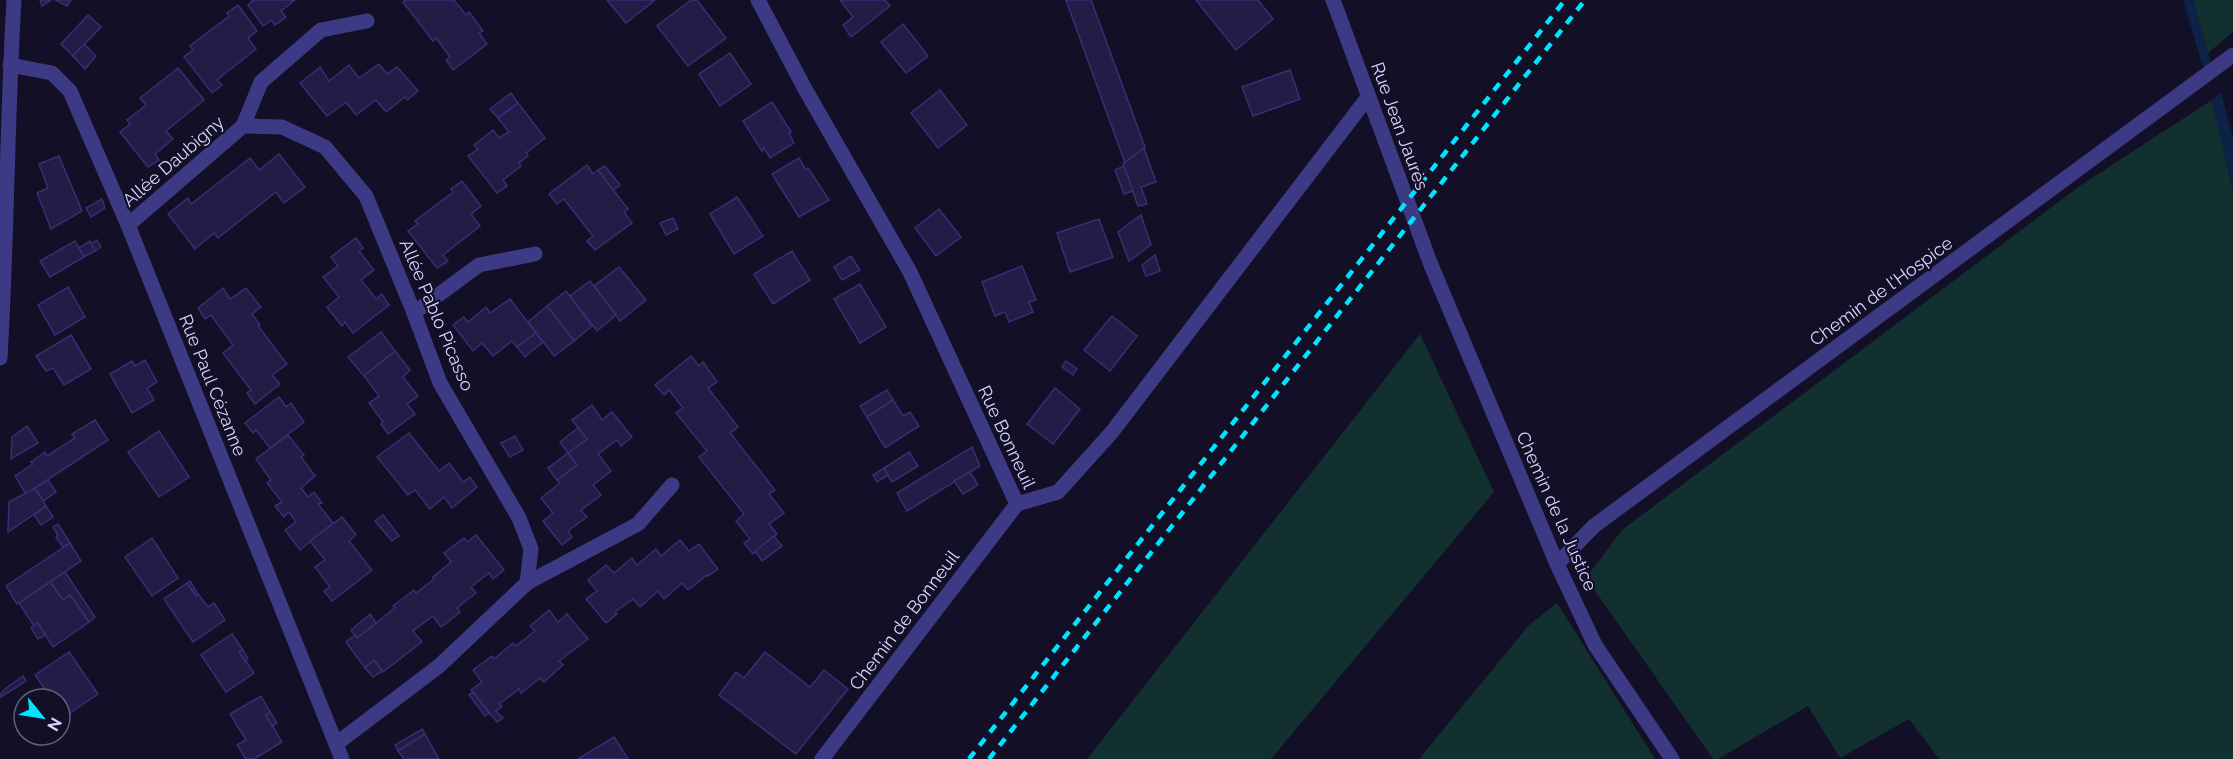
<svg xmlns="http://www.w3.org/2000/svg" width="2233" height="759" viewBox="0 0 2233 759" font-family="Raleway,sans-serif">
  <style>
    .green { fill: #12302f }
    .water { fill: #0c2248 }
    .building { fill: #241b47; stroke: #3b2d73; stroke-width: 1.5 }
    .lines { fill: none; stroke-linecap: round; stroke-linejoin: round }
    .street { stroke: #3d3a85; stroke-width: 15 }
    .rail { stroke: #00e5ff; stroke-width: 4.5; stroke-dasharray: 9 8; stroke-linecap: butt }
    .labels { text-anchor: middle; dominant-baseline: central; stroke-width: 4.5; stroke-linejoin: round; paint-order: stroke }
    .street-label { font-size: 18px; fill: #d9d4ff; stroke: #130f26 }
  </style>
  <rect width="100%" height="100%" fill="#130f26"/>
  <g class="green">
    <polygon points="2193,0 2233,0 2233,32 2208,53"/>
    <polygon points="2212,100 2233,190 2233,759 1939,759 1909,719 1840,758 1808,706 1718,759 1713,759 1586,578 1622,530 2081,185"/>
    <polygon points="1420,334 1494,492 1271,759 1087,759"/>
    <polygon points="1557,603 1655,759 1419,759 1529,625"/>
  </g>
  <g class="water">
    <polygon points="2183,0 2193,0 2212,67 2205,74"/>
    <polygon points="2221,93 2233,138 2233,189 2212,100"/>
  </g>
  <g class="building">
    <polygon points="40,0 51,0 42,6"/>
    <polygon points="55,0 71,0 67,6"/>
    <polygon points="253,0 295,0 281,11 286,17 275,25 271,20 263,26 248,5"/>
    <polygon points="406,0 454,0 466,15 469,12 483,31 479,33 487,44 453,70 446,60 450,57 436,38 433,41 403,2"/>
    <polygon points="607,0 655,0 626,23"/>
    <polygon points="691,0 697,0 726,38 688,66 657,26"/>
    <polygon points="840,0 885,0 890,6 851,37 843,25 853,17"/>
    <polygon points="1066,0 1091,0 1145,147 1125,163"/>
    <polygon points="1196,0 1258,0 1273,19 1236,50"/>
    <polygon points="238,5 257,31 248,38 256,49 217,80 222,85 212,93 184,57 193,50 190,46 229,16 227,13"/>
    <polygon points="88,15 101,27 73,56 61,44"/>
    <polygon points="903,24 928,56 906,73 881,42"/>
    <polygon points="84,44 96,56 85,69 73,56"/>
    <polygon points="730,53 751,84 720,106 699,74"/>
    <polygon points="379,64 387,74 397,67 418,91 407,100 405,97 386,112 376,100 356,115 346,102 327,116 300,83 320,67 329,81 349,65 359,78"/>
    <polygon points="178,68 204,100 166,131 173,139 155,154 159,160 148,167 120,132 130,124 127,120 146,105 140,98"/>
    <polygon points="1290,70 1300,99 1253,116 1242,87"/>
    <polygon points="940,90 967,125 938,148 911,113"/>
    <polygon points="511,93 518,103 498,118 490,109"/>
    <polygon points="772,102 791,132 789,133 794,143 770,158 764,148 762,151 743,121"/>
    <polygon points="518,103 545,138 526,153 528,156 519,163 521,166 503,180 507,186 497,193 468,156 478,149 474,145 493,130 499,138 509,132 498,118"/>
    <polygon points="1144,148 1156,182 1141,187 1147,204 1138,206 1123,164"/>
    <polygon points="279,154 305,187 284,203 276,192 218,238 214,233 195,249 168,214 188,198 191,204 250,158 259,170"/>
    <polygon points="59,156 82,211 51,229 37,193 48,188 39,164"/>
    <polygon points="799,158 806,170 808,168 829,200 799,217 772,174"/>
    <polygon points="587,165 593,174 598,170 628,209 624,212 632,223 595,250 587,241 593,236 564,199 557,204 549,194"/>
    <polygon points="605,166 620,185 613,190 598,170"/>
    <polygon points="1124,166 1133,191 1124,194 1115,170"/>
    <polygon points="462,181 481,206 471,214 480,226 443,255 448,261 437,268 408,231 418,224 415,221 453,192 451,189"/>
    <polygon points="737,197 763,236 734,254 710,214"/>
    <polygon points="102,199 105,208 91,217 86,208"/>
    <polygon points="939,209 961,237 936,256 915,228"/>
    <polygon points="1141,215 1151,245 1129,261 1118,232"/>
    <polygon points="673,218 678,229 666,235 660,223"/>
    <polygon points="1099,219 1113,257 1070,272 1057,233"/>
    <polygon points="356,238 363,248 359,251 374,270 361,280 376,299 382,294 389,305 353,333 345,322 342,326 327,307 339,297 323,277 338,266 331,257"/>
    <polygon points="97,240 101,247 95,251 91,244"/>
    <polygon points="75,241 84,257 50,277 40,261"/>
    <polygon points="90,241 95,251 84,257 79,248"/>
    <polygon points="792,251 810,280 773,304 754,274"/>
    <polygon points="1155,255 1160,271 1146,276 1142,265"/>
    <polygon points="851,256 860,270 842,280 834,267"/>
    <polygon points="1022,266 1036,300 1029,302 1033,312 1009,322 1005,312 995,316 982,282"/>
    <polygon points="619,267 646,300 620,321 594,286"/>
    <polygon points="590,281 616,315 597,331 570,296"/>
    <polygon points="860,284 886,327 860,343 834,299"/>
    <polygon points="68,287 85,317 55,335 38,305"/>
    <polygon points="223,288 230,299 246,288 261,307 252,314 260,325 258,326 287,364 272,375 280,384 255,404 247,393 251,390 223,353 233,345 211,315 205,319 198,308"/>
    <polygon points="566,291 592,326 574,341 547,306"/>
    <polygon points="510,299 536,333 517,347 512,341 493,356 482,343 473,351 453,325 464,317 468,322 486,307 490,313"/>
    <polygon points="547,306 574,341 554,356 528,322"/>
    <polygon points="1112,316 1137,336 1110,371 1084,350"/>
    <polygon points="381,332 395,351 364,376 348,357"/>
    <polygon points="536,333 543,342 525,357 517,347"/>
    <polygon points="71,335 91,369 64,385 53,368 46,371 36,356"/>
    <polygon points="395,351 410,370 403,377 418,396 407,404 415,414 388,434 381,424 383,422 369,403 379,396 364,376"/>
    <polygon points="691,356 699,366 703,362 717,382 708,388 738,427 730,433 775,490 769,494 784,513 769,524 777,534 753,554 744,543 750,539 736,521 744,514 699,457 707,451 676,413 683,408 669,390 664,395 655,385"/>
    <polygon points="145,360 157,382 147,388 154,400 132,413 110,374 132,361 135,366"/>
    <polygon points="1066,361 1077,369 1073,375 1062,367"/>
    <polygon points="1055,388 1080,409 1053,444 1027,424"/>
    <polygon points="887,390 893,400 867,417 860,406"/>
    <polygon points="279,397 286,407 291,403 304,422 270,448 256,430 253,433 245,423"/>
    <polygon points="893,400 903,416 910,412 919,426 885,448 867,417"/>
    <polygon points="592,405 602,420 612,412 632,437 621,446 617,440 598,454 611,471 593,485 601,495 581,510 587,517 568,531 572,537 562,545 543,521 553,513 541,498 560,483 557,480 577,465 568,453 587,439 572,420"/>
    <polygon points="95,420 108,440 26,494 15,476 33,464 31,462 45,452 47,456 75,438 72,434"/>
    <polygon points="27,426 38,443 11,459 12,437"/>
    <polygon points="578,428 587,439 568,453 560,442"/>
    <polygon points="159,431 189,477 159,497 128,452"/>
    <polygon points="409,433 439,471 449,463 463,482 470,477 477,487 452,508 444,497 430,509 415,490 408,495 377,457"/>
    <polygon points="288,435 304,455 301,457 315,476 301,488 308,497 314,492 322,503 318,504 333,523 300,550 285,530 296,522 289,512 284,517 275,506 282,502 267,483 271,480 256,459"/>
    <polygon points="515,436 523,450 510,457 501,443"/>
    <polygon points="972,447 980,466 907,511 897,493"/>
    <polygon points="909,452 918,466 892,482 884,468"/>
    <polygon points="568,453 577,465 557,480 548,468"/>
    <polygon points="884,468 888,475 877,482 873,475"/>
    <polygon points="970,472 978,485 963,494 954,481"/>
    <polygon points="48,480 56,492 43,501 35,488"/>
    <polygon points="35,488 46,506 8,532 9,502"/>
    <polygon points="46,506 53,517 41,525 34,515"/>
    <polygon points="383,515 399,536 392,541 375,521"/>
    <polygon points="342,517 356,535 349,541 372,570 332,601 324,591 330,587 315,567 325,560 310,541"/>
    <polygon points="58,524 70,543 63,547 56,537 58,535 53,527"/>
    <polygon points="476,535 504,570 493,579 489,573 471,587 476,593 457,608 460,612 441,627 433,616 413,631 422,642 383,672 374,660 365,668 346,642 355,635 357,638 395,608 393,606 414,590 416,593 434,579 433,577 451,562 444,553 464,538 467,542"/>
    <polygon points="774,536 782,546 762,561 755,551"/>
    <polygon points="152,538 178,578 152,596 125,557"/>
    <polygon points="680,540 689,551 699,544 718,569 708,576 707,575 688,590 682,583 664,599 658,591 640,607 633,599 615,612 617,614 606,623 586,599 597,591 588,580 606,565 614,573 632,558 637,565 656,549 661,556"/>
    <polygon points="70,543 81,561 17,604 6,586"/>
    <polygon points="65,572 95,617 89,622 70,595 63,600 50,582"/>
    <polygon points="190,581 198,594 196,596 187,583"/>
    <polygon points="50,582 63,600 70,595 89,622 53,647 38,623 34,626 19,603"/>
    <polygon points="187,583 196,596 198,594 208,607 214,603 225,620 193,642 164,599"/>
    <polygon points="549,610 558,622 567,614 588,639 559,661 563,665 544,682 540,678 521,693 519,689 499,704 502,706 496,711 503,718 497,722 471,690 482,682 473,670 492,656 494,659 513,643 516,646 535,631 530,626"/>
    <polygon points="370,614 376,623 357,638 351,630"/>
    <polygon points="38,623 45,635 38,639 31,628"/>
    <polygon points="232,634 243,650 239,652 254,673 226,692 201,655"/>
    <polygon points="243,650 248,659 245,661 239,652"/>
    <polygon points="69,652 98,694 64,717 60,711 60,699 52,699 35,675"/>
    <polygon points="765,652 810,687 824,670 848,689 796,754 719,695 736,672 744,678"/>
    <polygon points="374,660 382,671 373,677 365,668"/>
    <polygon points="23,676 26,681 1,697 1,693 9,686"/>
    <polygon points="473,692 489,713 485,716 469,695"/>
    <polygon points="261,696 270,712 266,715 282,742 254,759 246,759 237,745 246,740 230,714"/>
    <polygon points="270,712 277,723 272,726 266,715"/>
    <polygon points="422,729 425,734 398,751 395,745"/>
    <polygon points="425,734 439,759 404,759 398,751"/>
    <polygon points="614,737 628,759 578,759"/>
  </g>
  <g class="lines">
    <g class="street">
      <polyline points="758,0 805,89 910,272 1017,504"/>
      <polyline points="1333,0 1431,265 1557,564 1595,645 1672,759"/>
      <polyline points="10,65 52,73 70,91 128,225 342,759"/>
      <polyline points="243,126 282,127 325,147 366,196 414,313 440,383 519,518 531,549 527,583"/>
      <polyline points="128,225 243,126 261,82 321,30 367,21"/>
      <polyline points="414,313 479,265 535,254"/>
      <path d="M0 358C7 239 7 119 14 0"/>
      <polyline points="1017,504 1058,492 1112,432 1368,97"/>
      <polyline points="1557,564 1594,526 2233,55"/>
      <polyline points="336,744 439,666 527,583 638,524 672,485"/>
      <polyline points="822,759 1017,504"/>
    </g>
    <g class="rail">
      <polyline points="969,759 1565,0"/>
      <polyline points="989,759 1585,0"/>
    </g>
  </g>
  <g class="labels">
    <g class="street-label">
      <text transform="translate(1400 126) rotate(70)">Rue Jean Jaurès</text>
      <text transform="translate(173 161) rotate(-41)">Allée Daubigny</text>
      <text transform="translate(1881 291) rotate(-36)">Chemin de l'Hospice</text>
      <text transform="translate(437 315) rotate(67)">Allée Pablo Picasso</text>
      <text transform="translate(213 385) rotate(68)">Rue Paul Cézanne</text>
      <text transform="translate(1007 437) rotate(65)">Rue Bonneuil</text>
      <text transform="translate(1557 511) rotate(66)">Chemin de la Justice</text>
      <text transform="translate(904 620) rotate(-53)">Chemin de Bonneuil</text>
    </g>
  </g>
  <g transform="translate(42 717) rotate(120)"><circle r="28" fill="#130f26" stroke="#625e7d" stroke-width="1.5"/>
  <path d="M0-4.5L10 22L0 15L-10 22Z" fill="#00e5ff"/>
  <text y="-9" font-size="16" font-weight="bold" text-anchor="middle" fill="#d9d4ff">N</text>
  </g>
</svg>
